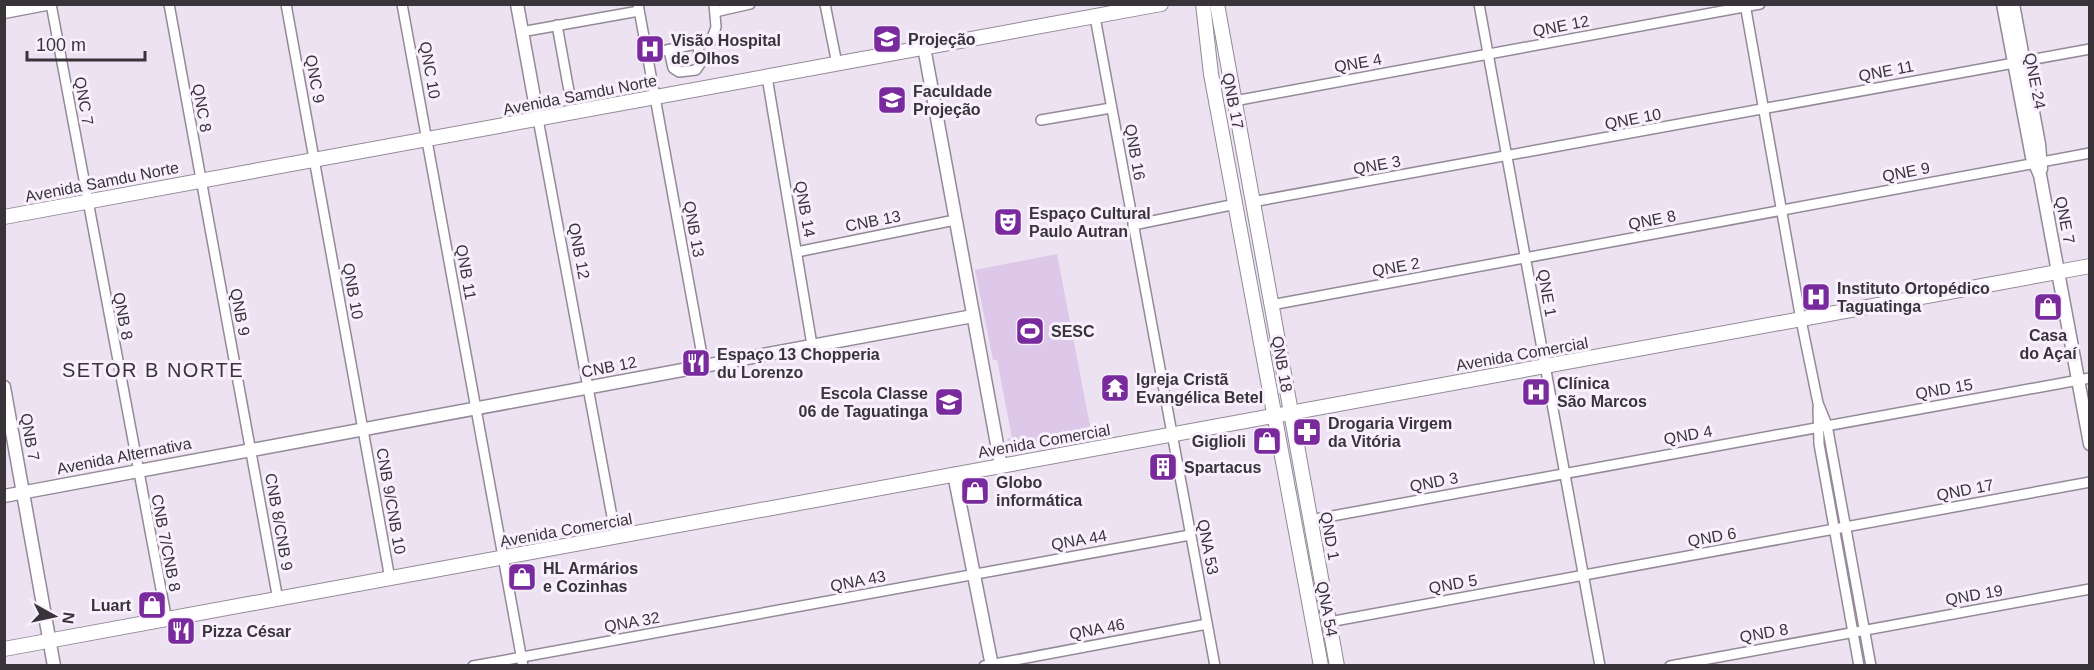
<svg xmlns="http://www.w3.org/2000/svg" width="2094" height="670" viewBox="0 0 2094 670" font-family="Helvetica,sans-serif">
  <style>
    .grass { fill: #ddc8e9 }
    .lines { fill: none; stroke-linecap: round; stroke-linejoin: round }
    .minor-casing { stroke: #938998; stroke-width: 12 }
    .tertiary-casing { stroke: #938998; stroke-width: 15 }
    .secondary-casing { stroke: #938998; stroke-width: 16 }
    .minor { stroke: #fff; stroke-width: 9 }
    .tertiary { stroke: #fff; stroke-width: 12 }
    .secondary { stroke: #fff; stroke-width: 14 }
    .labels { text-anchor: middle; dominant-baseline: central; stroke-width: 6; stroke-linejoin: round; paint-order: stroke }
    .street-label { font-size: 16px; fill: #38343a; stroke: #f8f0fd }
    .poi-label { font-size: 16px; font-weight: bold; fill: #38343a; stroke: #f8f0fd; text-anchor: start }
    .quarter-label { font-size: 20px; letter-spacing: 1.5px; fill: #38343a; stroke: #f8f0fd }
  </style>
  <rect width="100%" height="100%" fill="#ece2f2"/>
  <polygon class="grass" points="1057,254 1091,431 1019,446 1019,451 1010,453 1007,439 1012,438 997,360 993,360 975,270"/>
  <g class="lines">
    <g class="minor-casing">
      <g id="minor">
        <polyline points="51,4 167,621"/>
        <polyline points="169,4 278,600"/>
        <polyline points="286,4 390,579"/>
        <polyline points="402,4 523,666"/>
        <polyline points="638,4 704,366"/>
        <polyline points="825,4 837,64"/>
        <polyline points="1479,4 1600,666"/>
        <polyline points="1745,4 1801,320 1818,403 1827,425 1871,666"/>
        <polyline points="715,12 750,4"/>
        <polyline points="1095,17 1215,666"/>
        <polyline points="557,25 569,91"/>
        <polyline points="521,32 639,11"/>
        <polyline points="669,50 673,68 679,72 696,70 700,64 698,45"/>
        <polyline points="647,54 711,41 716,27 714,4"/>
        <polyline points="2024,61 2090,49"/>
        <polyline points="767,77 812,345"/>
        <polyline points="1234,101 1760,4"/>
        <polyline points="538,119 616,538"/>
        <polyline points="1041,120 1111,108"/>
        <polyline points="1252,202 2014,63"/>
        <polyline points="1133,225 1236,204"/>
        <polyline points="797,252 955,220"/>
        <polyline points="1271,305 2090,153"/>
        <polyline points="1818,408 1819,444 1859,666"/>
        <polyline points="1310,520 2090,378"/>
        <polyline points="1329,622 2090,482"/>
        <polyline points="473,666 1190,535"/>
        <polyline points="984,666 1207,624"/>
        <polyline points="1670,666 2090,589"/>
      </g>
    </g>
    <g class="tertiary-casing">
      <g id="tertiary">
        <polyline points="517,4 538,119"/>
        <polyline points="2003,4 2032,157 2040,175 2090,444"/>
        <polyline points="2013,4 2039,144 2041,169"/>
        <polyline points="4,12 46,4"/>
        <polyline points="924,47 1001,466"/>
        <polyline points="4,387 54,666"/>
        <polyline points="954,474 992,666"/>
        <polyline points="4,496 973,316"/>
      </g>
    </g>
    <g class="secondary-casing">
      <g id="secondary">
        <polyline points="1203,4 1211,74 1321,666"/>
        <polyline points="1217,4 1337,666"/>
        <polyline points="4,217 1161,4"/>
        <polyline points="4,649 2090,266"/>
      </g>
    </g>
    <use href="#minor" class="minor"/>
    <use href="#tertiary" class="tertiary"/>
    <use href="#secondary" class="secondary"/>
  </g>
  <defs>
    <g id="school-square" transform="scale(1.5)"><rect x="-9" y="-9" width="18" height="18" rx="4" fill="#792b9d" stroke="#f8f0fd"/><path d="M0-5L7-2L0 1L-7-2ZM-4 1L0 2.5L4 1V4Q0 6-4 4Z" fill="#fff"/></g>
    <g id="hospital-square" transform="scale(1.5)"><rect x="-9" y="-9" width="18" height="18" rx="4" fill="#792b9d" stroke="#f8f0fd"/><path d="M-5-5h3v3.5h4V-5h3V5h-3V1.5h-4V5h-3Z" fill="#fff"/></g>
    <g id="university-square" transform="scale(1.5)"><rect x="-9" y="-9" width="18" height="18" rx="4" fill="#792b9d" stroke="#f8f0fd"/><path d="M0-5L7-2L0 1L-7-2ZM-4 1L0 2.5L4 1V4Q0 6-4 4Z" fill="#fff"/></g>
    <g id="theatre-square" transform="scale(1.5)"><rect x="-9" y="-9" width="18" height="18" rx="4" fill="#792b9d" stroke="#f8f0fd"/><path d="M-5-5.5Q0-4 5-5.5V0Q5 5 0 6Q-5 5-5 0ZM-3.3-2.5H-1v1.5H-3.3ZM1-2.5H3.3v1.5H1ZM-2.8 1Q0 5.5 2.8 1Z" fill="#fff"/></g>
    <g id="shop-square" transform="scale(1.5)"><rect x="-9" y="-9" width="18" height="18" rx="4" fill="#792b9d" stroke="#f8f0fd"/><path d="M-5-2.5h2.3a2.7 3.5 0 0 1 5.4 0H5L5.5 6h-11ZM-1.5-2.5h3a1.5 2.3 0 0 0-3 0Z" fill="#fff"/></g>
    <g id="stadium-square" transform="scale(1.5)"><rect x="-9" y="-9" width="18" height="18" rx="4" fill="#792b9d" stroke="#f8f0fd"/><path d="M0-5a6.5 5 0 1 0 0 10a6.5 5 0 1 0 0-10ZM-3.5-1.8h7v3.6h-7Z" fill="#fff"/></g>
    <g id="restaurant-square" transform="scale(1.5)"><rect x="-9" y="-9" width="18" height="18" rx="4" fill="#792b9d" stroke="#f8f0fd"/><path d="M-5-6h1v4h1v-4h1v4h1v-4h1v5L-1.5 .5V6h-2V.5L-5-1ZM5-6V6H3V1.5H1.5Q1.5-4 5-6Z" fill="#fff"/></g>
    <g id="temple-square" transform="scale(1.5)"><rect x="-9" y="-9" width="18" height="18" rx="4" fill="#792b9d" stroke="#f8f0fd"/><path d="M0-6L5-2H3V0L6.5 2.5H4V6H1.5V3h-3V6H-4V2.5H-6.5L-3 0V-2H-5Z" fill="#fff"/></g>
    <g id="pharmacy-square" transform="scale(1.5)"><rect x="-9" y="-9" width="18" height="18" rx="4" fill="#792b9d" stroke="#f8f0fd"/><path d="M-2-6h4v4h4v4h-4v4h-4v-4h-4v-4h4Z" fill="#fff"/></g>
    <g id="building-square" transform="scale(1.5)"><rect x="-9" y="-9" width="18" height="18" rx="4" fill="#792b9d" stroke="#f8f0fd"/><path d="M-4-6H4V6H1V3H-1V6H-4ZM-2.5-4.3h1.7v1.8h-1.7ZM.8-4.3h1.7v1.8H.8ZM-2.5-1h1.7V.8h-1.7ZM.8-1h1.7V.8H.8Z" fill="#fff"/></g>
  </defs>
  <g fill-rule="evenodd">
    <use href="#school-square" x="887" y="39"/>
    <use href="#hospital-square" x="650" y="49"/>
    <use href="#university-square" x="892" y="100"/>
    <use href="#theatre-square" x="1008" y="222"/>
    <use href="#hospital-square" x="1816" y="297"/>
    <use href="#shop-square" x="2048" y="307"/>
    <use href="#stadium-square" x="1030" y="331"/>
    <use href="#restaurant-square" x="696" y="363"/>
    <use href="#temple-square" x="1115" y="388"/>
    <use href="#hospital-square" x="1536" y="392"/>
    <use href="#school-square" x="949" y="402"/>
    <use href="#pharmacy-square" x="1307" y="432"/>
    <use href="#shop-square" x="1267" y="441"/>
    <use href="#building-square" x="1163" y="467"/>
    <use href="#shop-square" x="975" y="491"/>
    <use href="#shop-square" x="522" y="577"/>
    <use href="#shop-square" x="152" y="605"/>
    <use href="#restaurant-square" x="181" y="631"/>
  </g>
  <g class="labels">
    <g class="street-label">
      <text transform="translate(1561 26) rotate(-11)">QNE 12</text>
      <text transform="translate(1358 63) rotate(-10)">QNE 4</text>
      <text transform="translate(430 70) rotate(80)">QNC 10</text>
      <text transform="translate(1886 71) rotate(-11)">QNE 11</text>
      <text transform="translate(315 79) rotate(80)">QNC 9</text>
      <text transform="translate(2035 81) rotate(79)">QNE 24</text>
      <text transform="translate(580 95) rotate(-11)">Avenida Samdu Norte</text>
      <text transform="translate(84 101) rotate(80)">QNC 7</text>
      <text transform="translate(1233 101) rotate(79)">QNB 17</text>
      <text transform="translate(202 108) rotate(80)">QNC 8</text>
      <text transform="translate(1633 119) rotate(-11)">QNE 10</text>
      <text transform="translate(1135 152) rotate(80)">QNB 16</text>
      <text transform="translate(1377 165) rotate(-10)">QNE 3</text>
      <text transform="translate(1906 172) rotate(-11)">QNE 9</text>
      <text transform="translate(102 182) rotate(-11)">Avenida Samdu Norte</text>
      <text transform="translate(805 209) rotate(80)">QNB 14</text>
      <text transform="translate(1652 220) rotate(-11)">QNE 8</text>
      <text transform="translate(2065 220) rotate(79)">QNE 7</text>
      <text transform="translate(873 221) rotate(-11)">CNB 13</text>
      <text transform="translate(694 229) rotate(80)">QNB 13</text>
      <text transform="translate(579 251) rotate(79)">QNB 12</text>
      <text transform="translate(1396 267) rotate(-10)">QNE 2</text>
      <text transform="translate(466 272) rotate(80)">QNB 11</text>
      <text transform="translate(353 291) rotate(80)">QNB 10</text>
      <text transform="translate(1547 293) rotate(80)">QNE 1</text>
      <text transform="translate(240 312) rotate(79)">QNB 9</text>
      <text transform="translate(123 316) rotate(79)">QNB 8</text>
      <text transform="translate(1522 354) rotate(-10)">Avenida Comercial</text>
      <text transform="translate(1282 364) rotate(80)">QNB 18</text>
      <text transform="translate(609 367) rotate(-11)">CNB 12</text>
      <text transform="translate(1944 389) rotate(-10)">QND 15</text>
      <text transform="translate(1688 435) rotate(-10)">QND 4</text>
      <text transform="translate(30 437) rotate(80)">QNB 7</text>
      <text transform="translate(1044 441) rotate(-10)">Avenida Comercial</text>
      <text transform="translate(124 456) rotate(-11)">Avenida Alternativa</text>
      <text transform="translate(1434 482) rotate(-11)">QND 3</text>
      <text transform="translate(1965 490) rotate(-11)">QND 17</text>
      <text transform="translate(391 501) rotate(80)">CNB 9/CNB 10</text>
      <text transform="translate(279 522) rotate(80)">CNB 8/CNB 9</text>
      <text transform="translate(566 530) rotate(-10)">Avenida Comercial</text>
      <text transform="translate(1330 536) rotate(80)">QND 1</text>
      <text transform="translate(1712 537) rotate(-10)">QND 6</text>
      <text transform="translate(1079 540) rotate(-10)">QNA 44</text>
      <text transform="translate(166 543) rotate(79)">CNB 7/CNB 8</text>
      <text transform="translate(1208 547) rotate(79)">QNA 53</text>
      <text transform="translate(858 581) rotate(-11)">QNA 43</text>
      <text transform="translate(1453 584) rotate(-10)">QND 5</text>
      <text transform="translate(1974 595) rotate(-10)">QND 19</text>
      <text transform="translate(1327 609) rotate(79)">QNA 54</text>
      <text transform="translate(632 622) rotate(-10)">QNA 32</text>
      <text transform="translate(1097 629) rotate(-11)">QNA 46</text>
      <text transform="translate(1764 633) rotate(-10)">QND 8</text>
    </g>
    <g class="poi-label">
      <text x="908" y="39">Projeção</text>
      <text x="671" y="40">Visão Hospital<tspan x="671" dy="18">de Olhos</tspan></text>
      <text x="913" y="91">Faculdade<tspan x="913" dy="18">Projeção</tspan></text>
      <text x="1029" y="213">Espaço Cultural<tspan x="1029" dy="18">Paulo Autran</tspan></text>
      <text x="1837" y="288">Instituto Ortopédico<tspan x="1837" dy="18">Taguatinga</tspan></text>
      <text x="1051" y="331">SESC</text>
      <text x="2048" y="335" text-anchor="middle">Casa<tspan x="2048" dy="18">do Açaí</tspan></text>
      <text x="717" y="354">Espaço 13 Chopperia<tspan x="717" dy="18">du Lorenzo</tspan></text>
      <text x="1136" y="379">Igreja Cristã<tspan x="1136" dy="18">Evangélica Betel</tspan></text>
      <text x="1557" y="383">Clínica<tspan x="1557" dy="18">São Marcos</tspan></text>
      <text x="928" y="393" text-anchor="end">Escola Classe<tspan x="928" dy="18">06 de Taguatinga</tspan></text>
      <text x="1328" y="423">Drogaria Virgem<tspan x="1328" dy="18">da Vitória</tspan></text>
      <text x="1246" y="441" text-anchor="end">Giglioli</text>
      <text x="1184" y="467">Spartacus</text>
      <text x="996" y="482">Globo<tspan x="996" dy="18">informática</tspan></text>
      <text x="543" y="568">HL Armários<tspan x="543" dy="18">e Cozinhas</tspan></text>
      <text x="131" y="605" text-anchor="end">Luart</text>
      <text x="202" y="631">Pizza César</text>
    </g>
    <g class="quarter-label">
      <text x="153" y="370">SETOR B NORTE</text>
    </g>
  </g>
  <rect width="2094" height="670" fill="none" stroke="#38343a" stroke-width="12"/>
  <g transform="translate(54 616) rotate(98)" stroke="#f8f0fd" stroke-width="4.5" paint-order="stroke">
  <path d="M0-4.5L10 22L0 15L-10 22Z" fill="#38343a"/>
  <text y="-9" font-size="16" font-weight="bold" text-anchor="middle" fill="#38343a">N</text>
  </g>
  <path d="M27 51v9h118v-9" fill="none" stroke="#38343a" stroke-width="3"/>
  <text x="36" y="51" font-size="18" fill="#38343a" stroke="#f8f0fd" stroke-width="4.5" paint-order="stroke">100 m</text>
</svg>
